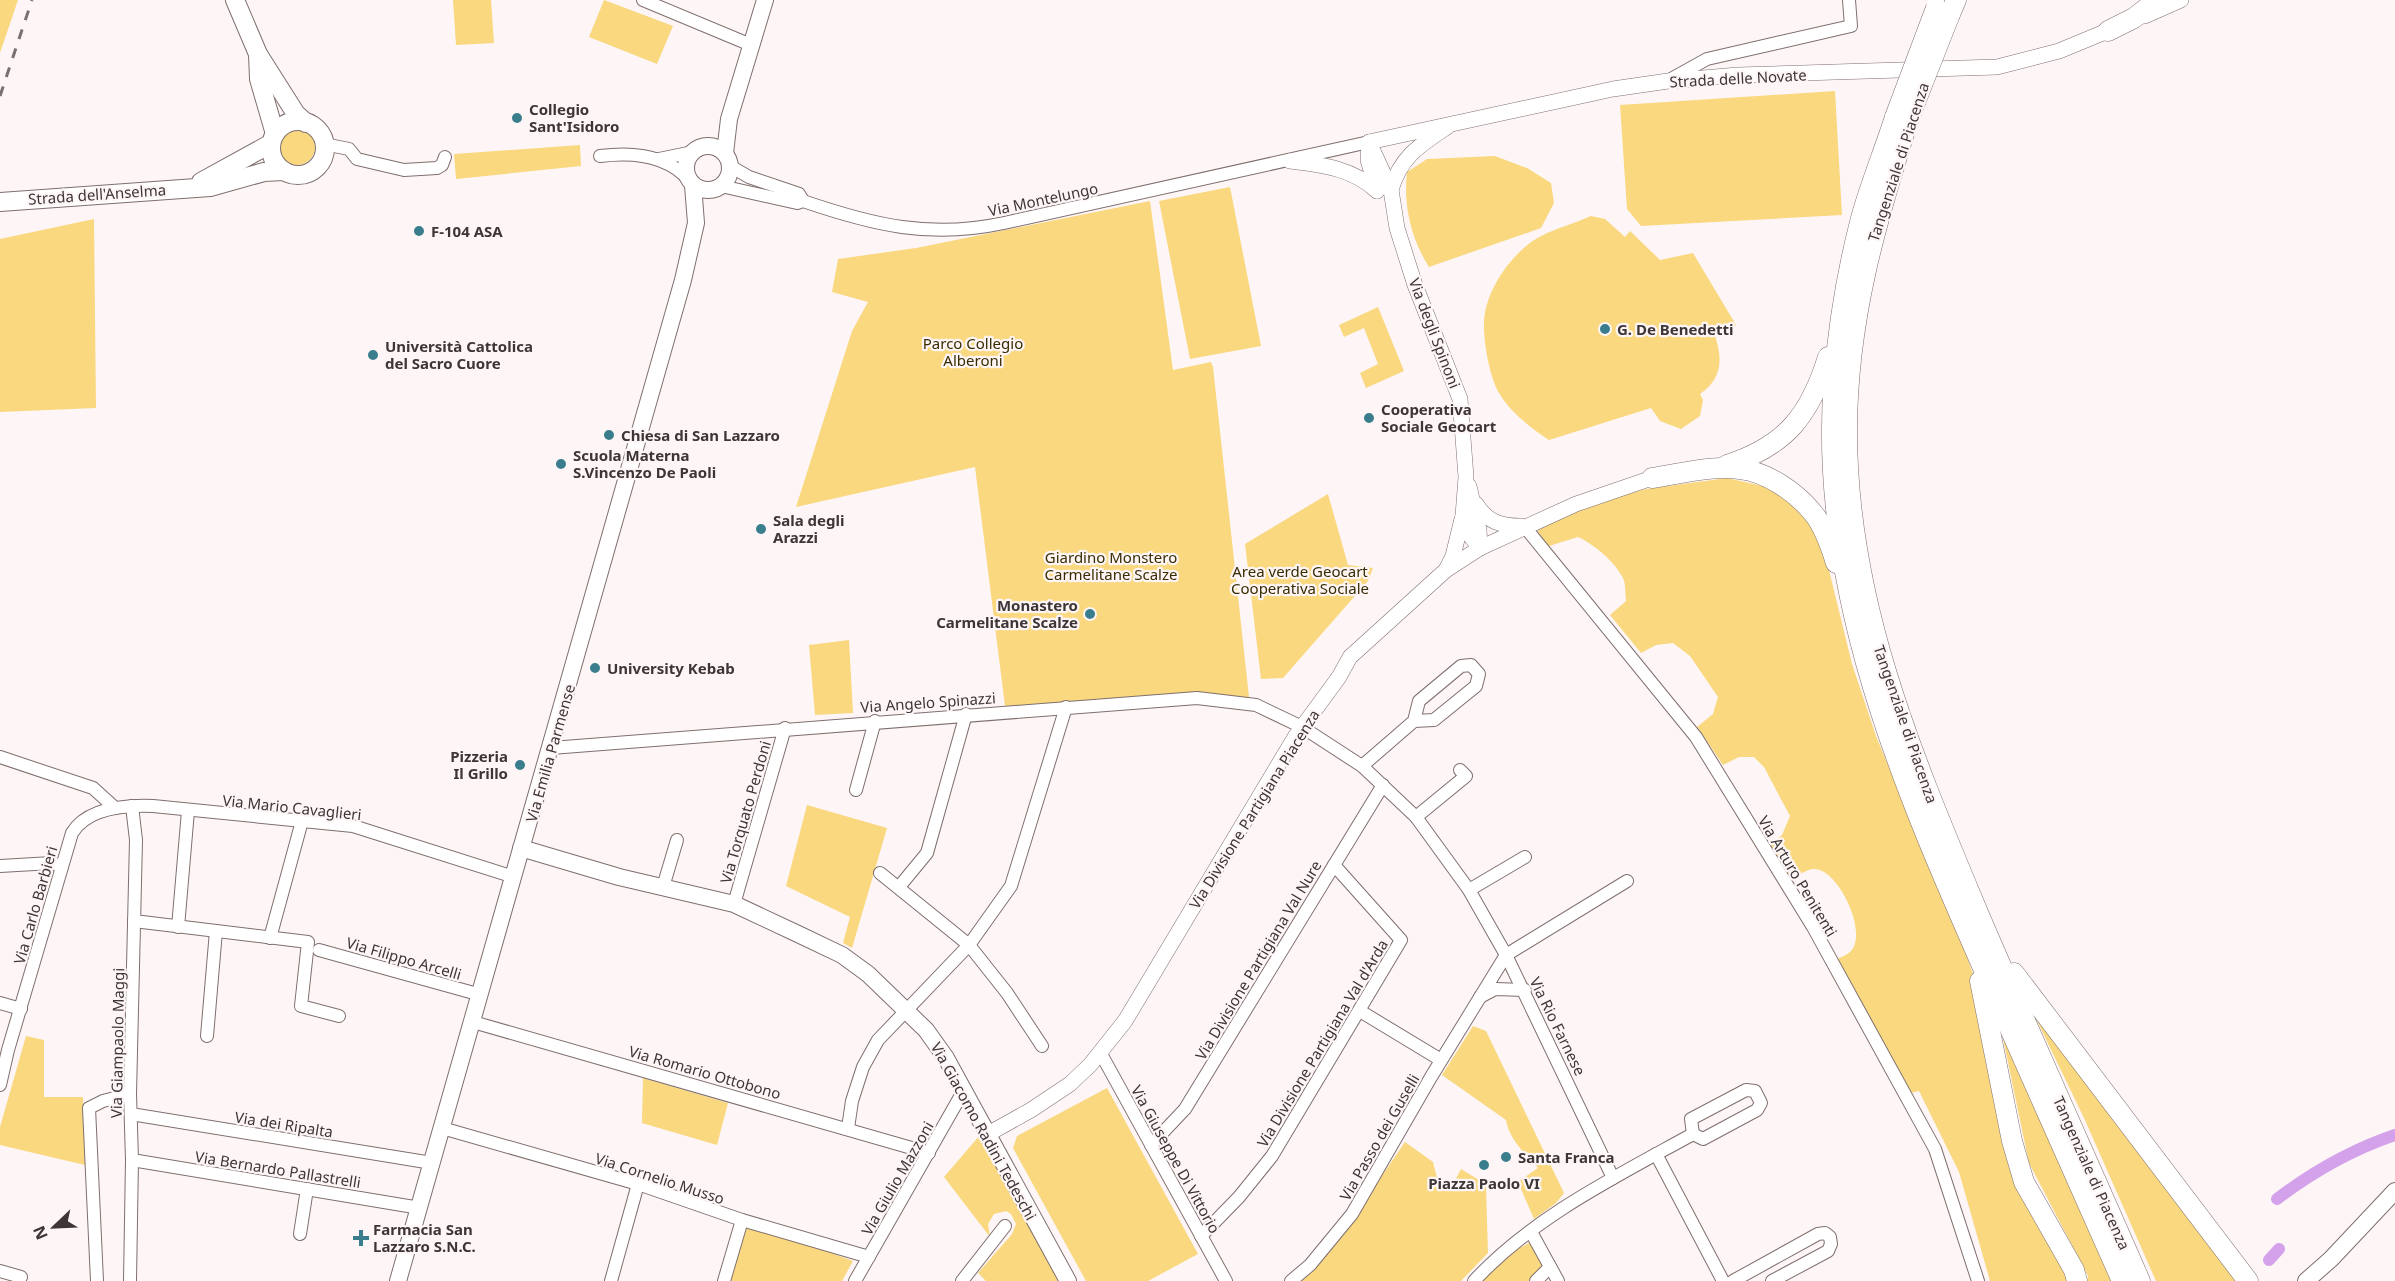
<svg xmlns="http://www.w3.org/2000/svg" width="2395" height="1281" viewBox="0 0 2395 1281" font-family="'Noto Sans',sans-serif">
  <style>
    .green { fill: #f9d87f }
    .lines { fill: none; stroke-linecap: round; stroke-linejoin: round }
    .canal { stroke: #d4a1eb; stroke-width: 12 }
    .minor-casing { stroke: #7f6f6e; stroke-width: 14 }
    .tertiary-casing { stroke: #7f6f6e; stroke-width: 16 }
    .secondary-casing { stroke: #7f6f6e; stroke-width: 18 }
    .primary-casing { stroke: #7f6f6e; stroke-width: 20 }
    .trunk-casing { stroke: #7f6f6e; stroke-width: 21 }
    .minor { stroke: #fff; stroke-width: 12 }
    .tertiary { stroke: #fff; stroke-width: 15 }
    .secondary { stroke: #fff; stroke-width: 16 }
    .primary { stroke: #fff; stroke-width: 18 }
    .trunk { stroke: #fff; stroke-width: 20 }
    .rail { stroke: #787171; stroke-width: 3; stroke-dasharray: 10 10; stroke-linecap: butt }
    .trunk-bridge-casing { stroke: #7f6f6e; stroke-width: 21; stroke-linecap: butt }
    .trunk-bridge { stroke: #fff; stroke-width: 20 }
    .poi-dot { fill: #3a7e8d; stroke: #fef6f6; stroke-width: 2 }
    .labels { text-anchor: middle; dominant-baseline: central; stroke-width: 4.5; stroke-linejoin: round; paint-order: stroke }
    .street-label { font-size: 15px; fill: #3d3636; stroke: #fef6f6 }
    .poi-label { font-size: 15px; font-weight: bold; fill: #3d3636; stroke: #fef6f6; text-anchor: start }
    .park-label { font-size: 15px; fill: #392c03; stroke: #fef6f6 }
  </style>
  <rect width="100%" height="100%" fill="#fef6f6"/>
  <g class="green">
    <polygon points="0,0 18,0 0,53"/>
    <polygon points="453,0 491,0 494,43 456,45"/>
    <polygon points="604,0 673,26 657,64 589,37"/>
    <polygon points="1835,91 1842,215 1641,226 1627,209 1620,105"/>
    <circle cx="297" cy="147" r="18"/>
    <polygon points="580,145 581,166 456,179 454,154"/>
    <path d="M1495 156 1527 168 1551 183 1554 203 1541 228 1429 267C1411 239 1403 205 1407 172L1427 159Z"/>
    <polygon points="1230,187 1261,346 1190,359 1159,201"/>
    <polygon points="1150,201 1173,370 1211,362 1213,367 1249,697 1005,706 975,467 796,507 852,331 868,302 832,292 838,259 916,248"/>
    <path d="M1591 216 1605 219 1625 237 1630 231 1660 260 1693 253 1736 325 1714 333C1723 358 1723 378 1700 394L1703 400 1700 416 1681 429 1660 421 1651 408 1549 440C1530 427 1511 413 1499 393 1489 376 1481 332 1485 313 1489 289 1507 262 1525 247 1543 231 1569 226 1591 216Z"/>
    <polygon points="94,219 96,408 0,412 0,239"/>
    <polygon points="1378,307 1404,371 1366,388 1360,373 1378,364 1364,328 1344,337 1339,325"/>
    <path d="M1727 478 1767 487 1791 502 1812 528 1827 562 1852 664 1876 736 1965 951 1988 1017 1990 1082 2076 1281H1990L1959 1172 1919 1091 1911 1093 1837 959C1841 957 1847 955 1850 952 1870 934 1837 866 1813 869 1806 870 1797 876 1791 879L1770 845 1782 835 1790 816 1764 767 1754 757H1739L1723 765 1697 727 1713 714 1718 697 1690 656 1673 643 1656 645 1641 653 1610 615 1626 601C1625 594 1626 584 1623 578 1614 561 1595 545 1578 537L1549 546 1538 532 1539 526 1598 503 1646 489Z"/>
    <polygon points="1328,494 1348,565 1373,568 1368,581 1283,678 1261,679 1245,544"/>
    <polygon points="849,640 853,713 815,715 809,645"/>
    <polygon points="807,805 887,828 852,948 843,943 850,917 786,886"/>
    <polygon points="2027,1000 2238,1281 2156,1281 2084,1118"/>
    <polygon points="1997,1010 2116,1281 2087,1281 2088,1276 2029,1163"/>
    <path d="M1473 1026 1486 1031 1564 1193 1556 1203 1534 1219 1518 1182 1538 1168C1525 1154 1509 1139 1506 1120L1442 1075Z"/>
    <polygon points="26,1036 44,1040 44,1097 83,1097 85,1165 0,1145 0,1127"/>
    <polygon points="643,1078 728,1103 717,1145 642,1123"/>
    <polygon points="1107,1088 1198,1254 1148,1281 1086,1281 1013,1148 1017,1136"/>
    <polygon points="980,1135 1059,1281 986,1281 978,1273 1012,1234 1016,1224 1011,1214 1006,1211 994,1214 988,1224 990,1237 944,1177"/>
    <polygon points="1405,1142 1433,1162 1438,1182 1450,1191 1461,1169 1479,1180 1477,1185 1486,1187 1488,1253 1461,1281 1298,1281 1353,1218"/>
    <polygon points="742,1220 853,1261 842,1281 724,1281"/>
    <polygon points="1531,1242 1546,1267 1532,1281 1481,1281 1503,1257"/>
  </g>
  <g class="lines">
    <g class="canal">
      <path d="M2277 1199C2314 1171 2351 1150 2395 1135"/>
      <polyline points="2269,1260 2279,1249"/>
    </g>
    <g class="minor-casing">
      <g id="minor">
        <polyline points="643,0 751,45"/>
        <polyline points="1671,79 1707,59 1851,26 1849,0"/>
        <polyline points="324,144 349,149 357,159 404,170 437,168 442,165 445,157"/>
        <path d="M600 156C631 152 666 154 689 180"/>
        <polyline points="659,159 693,152"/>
        <polyline points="730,166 749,177 799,194 803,201"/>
        <path d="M721 186 797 203 803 201C873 225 930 239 1004 223L1369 142"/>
        <polyline points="1524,526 1696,737 1813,927 1935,1149 1978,1281"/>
        <polyline points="551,748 1197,698 1256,705 1302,727 1362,766 1416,817 1469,890 1506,955 1613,1178"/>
        <polyline points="0,757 93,788 115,808"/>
        <polyline points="1362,766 1414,721 1434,720 1476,686 1479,674 1471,665 1461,666 1419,701 1414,721"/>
        <polyline points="856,790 875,721"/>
        <polyline points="1416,817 1466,776 1460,770"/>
        <polyline points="0,866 52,863 62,866"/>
        <polyline points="880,873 969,945 1007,993 1042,1046"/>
        <polyline points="663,887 677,840"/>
        <polyline points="899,887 927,853 966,714"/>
        <polyline points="1469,890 1525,857"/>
        <polyline points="734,904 785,728"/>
        <polyline points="134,921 308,942 301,1006 339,1016"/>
        <polyline points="178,927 188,811"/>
        <polyline points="270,938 302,821"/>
        <polyline points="319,950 481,995"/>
        <polyline points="1480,997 1495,989 1525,990"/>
        <polyline points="0,1003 21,1009"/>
        <polyline points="1360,1011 1441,1060"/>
        <polyline points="473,1022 929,1153"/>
        <polyline points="207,1036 216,931"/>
        <polyline points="1100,1052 1226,1281"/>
        <path d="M0 1085 8 1050 72 833C88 807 126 805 153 806L353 826 514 877"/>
        <polygon points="1746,1090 1755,1091 1761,1103 1757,1110 1703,1139 1693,1134 1691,1119"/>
        <polyline points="131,1114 432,1163"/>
        <polyline points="442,1128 638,1184 742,1220 869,1257"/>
        <polyline points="848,1128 852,1101 863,1067 878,1040 969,945 1011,886 1066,707"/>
        <polyline points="1151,1145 1185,1109 1383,785"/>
        <polyline points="1656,1154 1723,1281"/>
        <polyline points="132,1160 420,1208"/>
        <polyline points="1531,1232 1558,1281"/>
        <polyline points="300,1234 307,1189"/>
        <polyline points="1201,1236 1239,1197 1272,1156 1401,940 1334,865"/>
        <polyline points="0,1271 21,1277"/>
        <polyline points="97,1281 89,1108 103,1101 130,1094"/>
        <polyline points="130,1281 132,1160 130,1094 136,840 132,806"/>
        <polyline points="611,1281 638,1184"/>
        <polyline points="724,1281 742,1220"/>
        <polyline points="855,1281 964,1090"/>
        <polyline points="962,1281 1005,1226"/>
        <polyline points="1291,1281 1310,1265 1352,1214 1431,1077 1506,955 1627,881"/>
        <path d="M1474 1281C1533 1217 1617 1176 1693 1134"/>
        <polyline points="1536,1281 1550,1267"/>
        <polyline points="1733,1281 1818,1234 1825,1233 1830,1237 1831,1244 1828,1251 1772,1281"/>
      </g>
    </g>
    <g class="tertiary-casing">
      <g id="tertiary">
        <polyline points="2145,16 2181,0"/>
        <polyline points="1369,142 1613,89 1668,81 1738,75 1997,67 2059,51 2117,27"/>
        <polyline points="1369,142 1391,190 1397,228 1415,285 1460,399 1466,477 1463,516 1468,533 1480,548"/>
        <polyline points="1369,144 1368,160 1377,191"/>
        <path d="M1290 161C1323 165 1352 168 1377 191"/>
        <path d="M1391 190C1400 157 1420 145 1447 127"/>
        <polyline points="1469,486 1479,530 1480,548"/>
        <path d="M1476 504C1487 522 1501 526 1521 526"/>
        <polyline points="1446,570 1453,556 1462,519"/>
        <polyline points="988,1134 1031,1110 1070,1084 1090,1065 1125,1021 1295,737 1339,677 1350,657 1446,570 1480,548 1576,504 1652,478"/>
      </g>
    </g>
    <g class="secondary-casing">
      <g id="secondary">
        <circle cx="708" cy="168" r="22"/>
        <polyline points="725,153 729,119 765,0"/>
        <polyline points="521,848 619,877 734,904 798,934 842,955 868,974 926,1030 946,1058 1068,1281"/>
        <polyline points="398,1281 683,280 696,223 693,185"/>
        <polyline points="2306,1281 2331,1259 2395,1191"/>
      </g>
    </g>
    <g class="primary-casing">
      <g id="primary">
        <polyline points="235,0 258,54 296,114 306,123"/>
        <polyline points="258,54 259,79 275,134"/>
        <circle cx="298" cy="148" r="27"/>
        <polyline points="201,182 270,144"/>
        <polyline points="0,202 210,187 264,172 284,171"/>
      </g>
    </g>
    <g class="trunk-casing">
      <g id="trunk">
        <polyline points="1950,14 1956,0"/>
        <polyline points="2108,31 2134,18 2157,0"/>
        <path d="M1895 117C1884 152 1869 187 1860 222 1847 273 1838 328 1834 380 1817 591 1904 789 1987 977 2032 1078 2077 1180 2122 1281"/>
        <path d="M1909 118C1876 222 1847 320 1847 431 1847 600 1910 750 1974 903 2028 1030 2085 1155 2140 1281"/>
        <path d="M1727 465C1786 446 1810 415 1828 357"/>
        <path d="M1652 478C1680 474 1711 465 1740 469 1767 472 1796 492 1813 513 1824 526 1831 547 1836 563"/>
        <polyline points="2014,973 2248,1281"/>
        <polyline points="1980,981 2012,1141 2024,1182 2074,1270 2077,1281"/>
      </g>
    </g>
    <use href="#minor" class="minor"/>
    <use href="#tertiary" class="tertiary"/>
    <use href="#secondary" class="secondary"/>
    <use href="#primary" class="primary"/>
    <use href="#trunk" class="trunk"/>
    <polyline class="rail" points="0,96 32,0"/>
    <g class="trunk-bridge-casing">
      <g id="trunk-bridge">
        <polyline points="1895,117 1936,8"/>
        <polyline points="1909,118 1950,14"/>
      </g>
    </g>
    <use href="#trunk-bridge" class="trunk-bridge"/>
  </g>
  <g class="poi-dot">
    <circle cx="517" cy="118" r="6"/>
    <circle cx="419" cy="231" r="6"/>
    <circle cx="1605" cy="329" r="6"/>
    <circle cx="373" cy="355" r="6"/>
    <circle cx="1369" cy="418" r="6"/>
    <circle cx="609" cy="435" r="6"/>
    <circle cx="561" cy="464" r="6"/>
    <circle cx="761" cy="529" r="6"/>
    <circle cx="1090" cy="614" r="6"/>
    <circle cx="595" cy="668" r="6"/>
    <circle cx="520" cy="765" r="6"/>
    <circle cx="1506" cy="1157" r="6"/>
    <circle cx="1484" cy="1165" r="6"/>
    <path d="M358 1229h6v6h6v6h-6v6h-6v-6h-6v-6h6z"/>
  </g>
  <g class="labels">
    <g class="street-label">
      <text transform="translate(1738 78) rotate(-3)">Strada delle Novate</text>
      <text transform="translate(1898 162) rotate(-72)">Tangenziale di Piacenza</text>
      <text transform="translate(97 194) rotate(-4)">Strada dell'Anselma</text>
      <text transform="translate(1043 199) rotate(-12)">Via Montelungo</text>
      <text transform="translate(1435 333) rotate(69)">Via degli Spinoni</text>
      <text transform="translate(928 702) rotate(-4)">Via Angelo Spinazzi</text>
      <text transform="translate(1906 724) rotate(71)">Tangenziale di Piacenza</text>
      <text transform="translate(550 753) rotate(-74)">Via Emilia Parmense</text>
      <text transform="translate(292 807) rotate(6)">Via Mario Cavaglieri</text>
      <text transform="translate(1254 809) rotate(-58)">Via Divisione Partigiana Piacenza</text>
      <text transform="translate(745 812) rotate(-74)">Via Torquato Perdoni</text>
      <text transform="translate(1798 876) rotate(59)">Via Arturo Penitenti</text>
      <text transform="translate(35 905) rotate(-74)">Via Carlo Barbieri</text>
      <text transform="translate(404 958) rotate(16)">Via Filippo Arcelli</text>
      <text transform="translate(1258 960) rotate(-59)">Via Divisione Partigiana Val Nure</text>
      <text transform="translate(1558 1026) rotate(64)">Via Rio Farnese</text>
      <text transform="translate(117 1043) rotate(-89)">Via Giampaolo Maggi</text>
      <text transform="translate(1322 1043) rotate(-59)">Via Divisione Partigiana Val d'Arda</text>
      <text transform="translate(705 1072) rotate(16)">Via Romario Ottobono</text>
      <text transform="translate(284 1124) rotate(9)">Via dei Ripalta</text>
      <text transform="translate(984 1131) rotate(61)">Via Giacomo Radini Tedeschi</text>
      <text transform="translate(1379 1137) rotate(-60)">Via Passo dei Guselli</text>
      <text transform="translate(1176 1159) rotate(61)">Via Giuseppe Di Vittorio</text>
      <text transform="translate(278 1169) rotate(9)">Via Bernardo Pallastrelli</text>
      <text transform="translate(2092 1173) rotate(66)">Tangenziale di Piacenza</text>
      <text transform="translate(660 1178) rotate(18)">Via Cornelio Musso</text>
      <text transform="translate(897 1178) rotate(-60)">Via Giulio Mazzoni</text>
    </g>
    <g class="poi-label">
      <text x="529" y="109">Collegio<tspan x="529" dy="17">Sant'Isidoro</tspan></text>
      <text x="431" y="231">F-104 ASA</text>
      <text x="1617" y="329">G. De Benedetti</text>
      <text x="385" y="346">Università Cattolica<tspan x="385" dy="17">del Sacro Cuore</tspan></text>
      <text x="1381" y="409">Cooperativa<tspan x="1381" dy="17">Sociale Geocart</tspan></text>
      <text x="621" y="435">Chiesa di San Lazzaro</text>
      <text x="573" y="455">Scuola Materna<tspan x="573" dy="17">S.Vincenzo De Paoli</tspan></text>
      <text x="773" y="520">Sala degli<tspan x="773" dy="17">Arazzi</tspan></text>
      <text x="1078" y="605" text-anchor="end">Monastero<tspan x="1078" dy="17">Carmelitane Scalze</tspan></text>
      <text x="607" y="668">University Kebab</text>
      <text x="508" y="756" text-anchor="end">Pizzeria<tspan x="508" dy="17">Il Grillo</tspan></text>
      <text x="1518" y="1157">Santa Franca</text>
      <text x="1484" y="1183" text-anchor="middle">Piazza Paolo VI</text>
      <text x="373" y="1229">Farmacia San<tspan x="373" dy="17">Lazzaro S.N.C.</tspan></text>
    </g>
    <g class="park-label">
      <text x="973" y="343">Parco Collegio<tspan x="973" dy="17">Alberoni</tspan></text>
      <text x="1111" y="557">Giardino Monstero<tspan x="1111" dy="17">Carmelitane Scalze</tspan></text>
      <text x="1300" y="571">Area verde Geocart<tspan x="1300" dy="17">Cooperativa Sociale</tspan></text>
    </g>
  </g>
  <g transform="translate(54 1227) rotate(247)" stroke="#fef6f6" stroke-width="4.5" paint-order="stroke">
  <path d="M0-4.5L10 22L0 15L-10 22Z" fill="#3d3636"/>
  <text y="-9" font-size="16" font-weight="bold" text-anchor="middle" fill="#3d3636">N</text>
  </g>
</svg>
